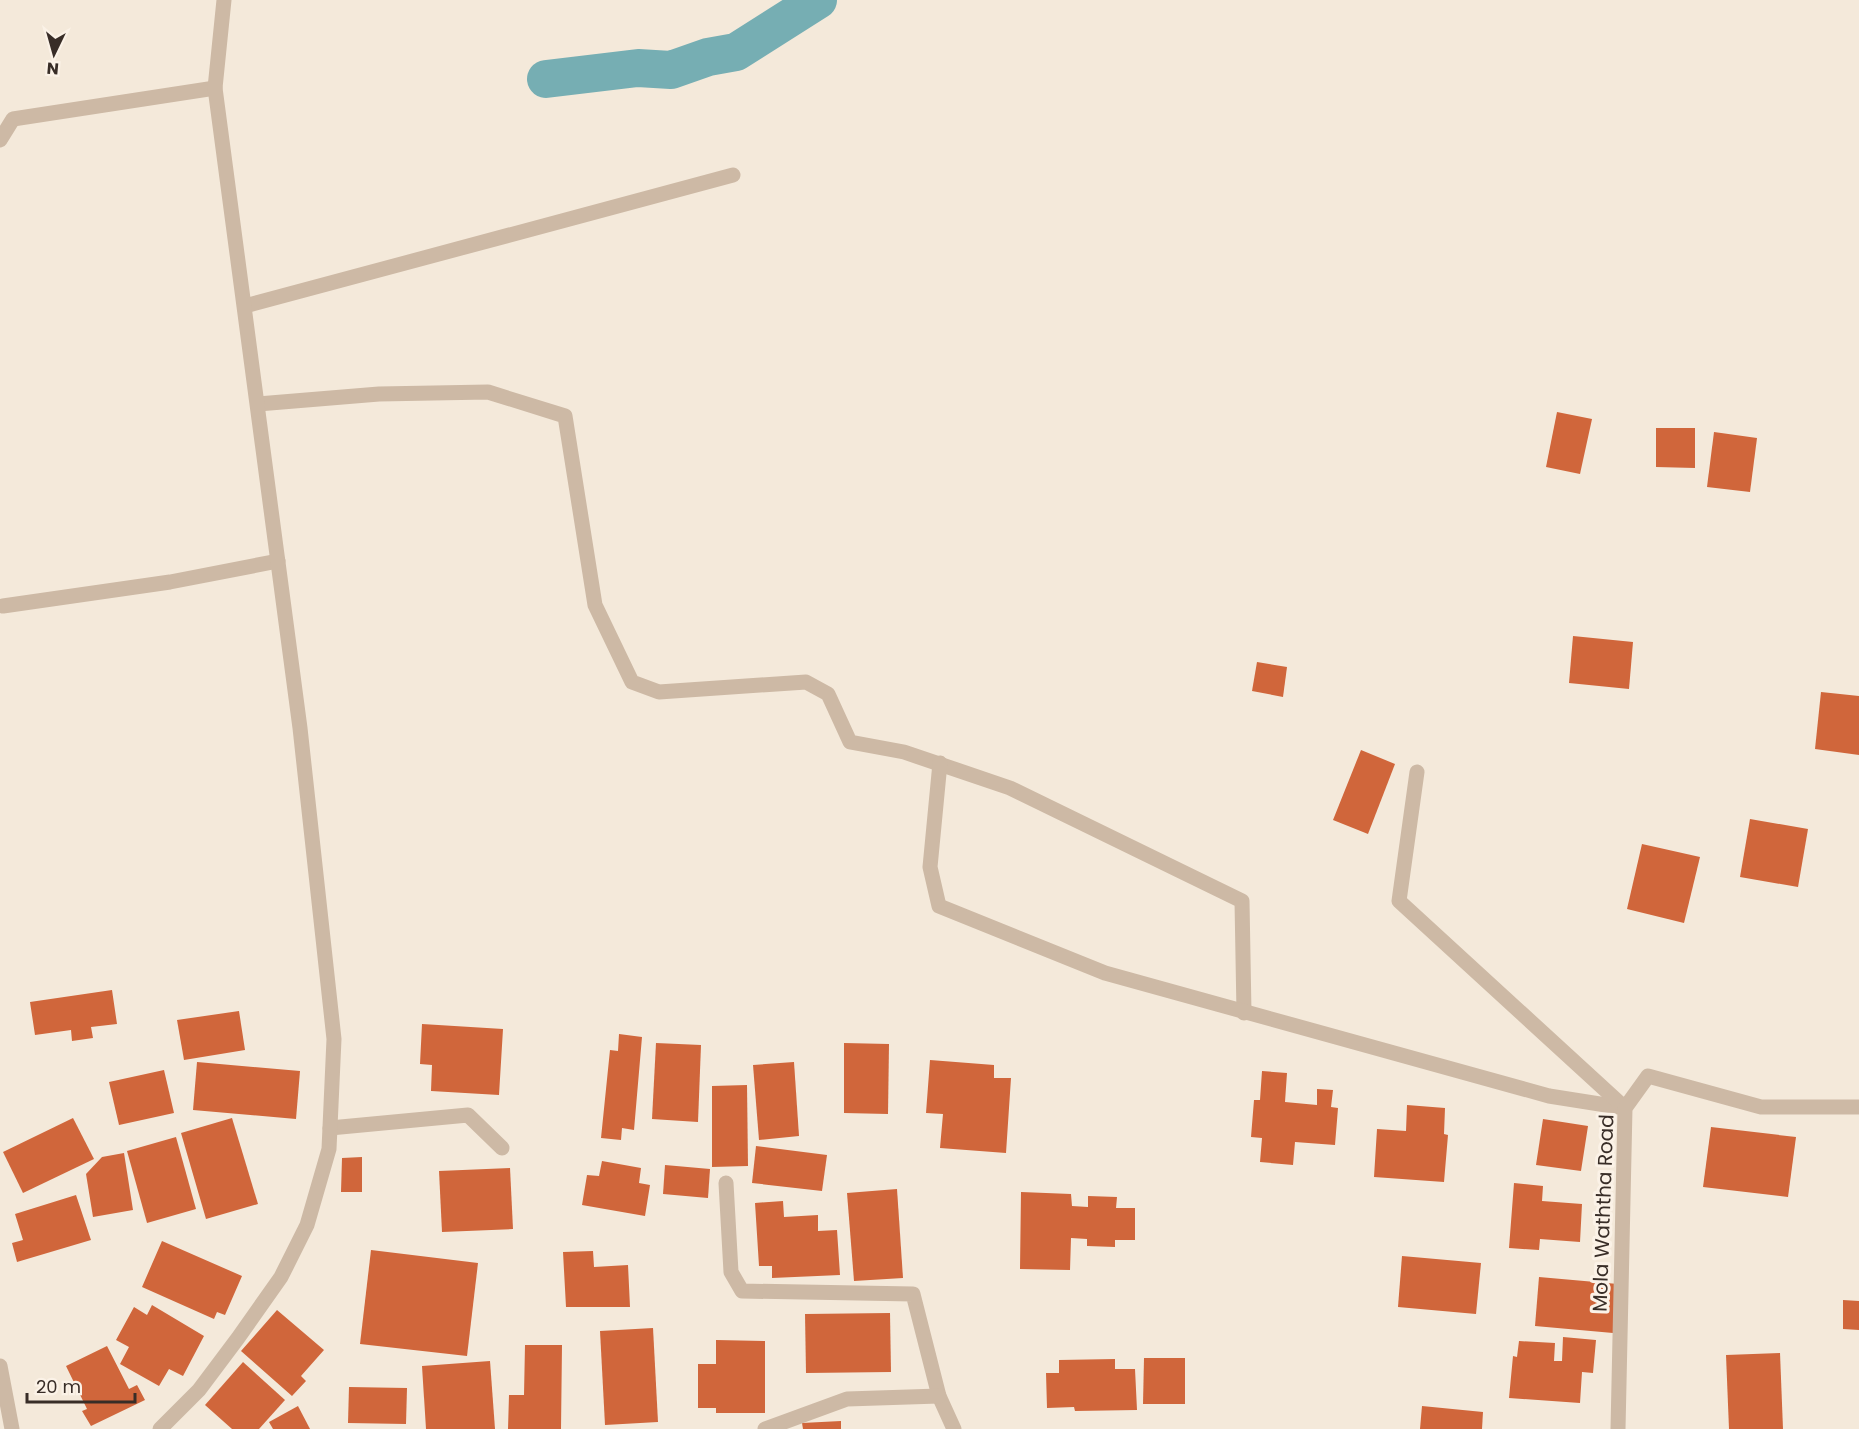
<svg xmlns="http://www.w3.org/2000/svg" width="1859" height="1429" viewBox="0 0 1859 1429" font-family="Poppins,sans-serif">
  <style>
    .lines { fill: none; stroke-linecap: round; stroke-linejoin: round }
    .canal { stroke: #76aeb3; stroke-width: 38 }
    .building { fill: #d0663b }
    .minor { stroke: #cdb9a5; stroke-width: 15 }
    .labels { text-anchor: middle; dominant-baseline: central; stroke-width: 6; stroke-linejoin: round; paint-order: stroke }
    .street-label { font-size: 20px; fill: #382d27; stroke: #fbf2e7 }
  </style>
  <rect width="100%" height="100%" fill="#f4e9da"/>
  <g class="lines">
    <polyline class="canal" points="546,79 638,68 671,70 708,57 736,52 818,0"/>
  </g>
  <g class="building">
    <polygon points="1557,412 1592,419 1580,474 1546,467"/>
    <polygon points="1656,428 1695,428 1695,468 1656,467"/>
    <polygon points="1714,432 1757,438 1750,492 1707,487"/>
    <polygon points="1573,636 1633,642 1629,689 1569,683"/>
    <polygon points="1257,662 1287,667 1283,697 1252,691"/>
    <polygon points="1821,692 1859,696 1859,755 1815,749"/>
    <polygon points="1361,750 1395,764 1368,834 1333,820"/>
    <polygon points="1750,819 1808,829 1798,887 1740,877"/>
    <polygon points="1642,844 1700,857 1684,923 1627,909"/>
    <polygon points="112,990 117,1024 91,1027 93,1038 72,1041 71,1030 35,1035 30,1002"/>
    <polygon points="239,1011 245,1050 184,1060 177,1020"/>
    <polygon points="422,1024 503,1029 499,1095 431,1091 432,1065 420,1064"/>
    <polygon points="619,1034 642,1037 634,1130 622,1128 621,1140 601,1138 610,1050 618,1051"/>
    <polygon points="656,1043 701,1045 698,1122 652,1119"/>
    <polygon points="844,1043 889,1044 888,1114 844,1113"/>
    <polygon points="930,1060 994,1065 994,1078 1011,1078 1006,1153 940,1148 943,1114 926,1113"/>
    <polygon points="197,1062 300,1071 296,1119 193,1110"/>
    <polygon points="794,1062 799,1136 759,1140 753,1065"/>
    <polygon points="164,1070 174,1113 119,1125 109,1082"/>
    <polygon points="1262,1071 1287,1073 1285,1102 1317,1105 1317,1089 1333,1090 1331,1107 1338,1108 1335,1145 1295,1142 1293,1165 1260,1162 1262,1138 1251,1137 1254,1100 1260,1100"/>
    <polygon points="747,1085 748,1166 712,1167 712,1086"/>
    <polygon points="1407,1105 1445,1108 1444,1134 1448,1135 1444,1182 1374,1177 1377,1129 1406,1131"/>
    <polygon points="73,1118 94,1159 23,1193 3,1152"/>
    <polygon points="232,1118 258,1204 206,1219 181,1133"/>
    <polygon points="1543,1119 1588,1126 1581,1171 1536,1165"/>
    <polygon points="1711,1127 1796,1137 1788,1197 1703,1187"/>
    <polygon points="176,1137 196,1209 147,1223 127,1151"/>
    <polygon points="756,1146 827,1155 822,1191 752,1183"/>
    <polygon points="124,1153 133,1210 93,1217 86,1174 102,1157"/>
    <polygon points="362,1157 362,1192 341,1192 342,1158"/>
    <polygon points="602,1161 641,1168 639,1183 650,1185 645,1216 582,1205 587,1175 599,1176"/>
    <polygon points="665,1165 710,1169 708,1198 663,1194"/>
    <polygon points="510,1168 513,1229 442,1232 439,1171"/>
    <polygon points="1514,1183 1543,1186 1542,1201 1582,1204 1580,1242 1540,1239 1539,1250 1509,1248"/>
    <polygon points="897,1189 903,1278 854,1281 847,1193"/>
    <polygon points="1021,1192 1071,1194 1072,1206 1088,1207 1088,1196 1117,1197 1116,1208 1135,1208 1135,1240 1115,1240 1115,1247 1087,1246 1087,1239 1071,1238 1070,1270 1020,1269"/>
    <polygon points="76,1195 91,1240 17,1262 12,1243 23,1240 15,1214"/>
    <polygon points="783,1201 784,1217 818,1215 818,1231 837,1230 840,1275 772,1278 772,1266 759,1266 755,1203"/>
    <polygon points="162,1241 242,1276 225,1315 217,1312 214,1319 142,1287"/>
    <polygon points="371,1250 478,1263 467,1356 360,1344"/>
    <polygon points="593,1251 594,1267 628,1265 630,1307 566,1307 563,1252"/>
    <polygon points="1402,1256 1481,1263 1476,1314 1398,1307"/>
    <polygon points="1539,1277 1618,1284 1613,1333 1535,1326"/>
    <polygon points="1843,1300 1859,1301 1859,1330 1843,1329"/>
    <polygon points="152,1305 204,1336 183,1376 169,1369 159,1386 120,1364 129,1347 116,1340 134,1307 147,1315"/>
    <polygon points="277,1310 324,1350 301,1376 306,1381 292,1396 241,1351"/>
    <polygon points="890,1313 891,1372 806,1373 805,1314"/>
    <polygon points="653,1328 658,1422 605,1425 600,1331"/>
    <polygon points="1563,1337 1596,1340 1593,1373 1582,1372 1580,1403 1509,1398 1513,1356 1517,1357 1519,1341 1555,1343 1554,1361 1562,1361"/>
    <polygon points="716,1340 765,1341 765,1413 716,1413 716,1408 698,1408 698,1364 716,1364"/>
    <polygon points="525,1345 562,1345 561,1429 508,1429 509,1395 524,1395"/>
    <polygon points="107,1346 129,1389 137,1385 145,1400 91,1426 82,1411 87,1409 66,1366"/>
    <polygon points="1780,1353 1783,1429 1729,1429 1726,1355"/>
    <polygon points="1144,1358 1185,1358 1185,1404 1143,1404"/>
    <polygon points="1115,1359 1115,1369 1135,1369 1137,1410 1075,1411 1074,1407 1047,1408 1046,1373 1059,1373 1059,1360"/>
    <polygon points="490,1361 495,1429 426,1429 422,1366"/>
    <polygon points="243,1362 285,1400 259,1429 232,1429 205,1405"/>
    <polygon points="349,1387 407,1388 406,1424 348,1423"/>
    <polygon points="298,1406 310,1429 273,1429 269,1422"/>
    <polygon points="1422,1406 1483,1412 1482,1429 1420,1429"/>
    <polygon points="841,1421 841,1429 803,1429 802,1423"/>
  </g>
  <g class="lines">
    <g class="minor">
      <polyline points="0,140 13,119 215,88"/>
      <polyline points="245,306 733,175"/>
      <polyline points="258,404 379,394 488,392 565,416 595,605 632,682 659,692 806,682 828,694 850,742 904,752 1010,788 1242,901 1244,1013"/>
      <polyline points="3,606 170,582 278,561"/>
      <polyline points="940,763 930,867 939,906 1105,973 1549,1096 1625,1108"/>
      <polyline points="1417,772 1399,901 1625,1108"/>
      <polyline points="330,1128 468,1115 502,1148"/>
      <polyline points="726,1183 731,1272 742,1291 913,1294 939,1396 954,1429"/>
      <polyline points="0,1366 12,1429"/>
      <polyline points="160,1429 199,1390 238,1338 281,1277 307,1225 329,1149 334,1039 300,728 215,88 224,0"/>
      <polyline points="765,1429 847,1399 939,1396"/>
      <polyline points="1618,1429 1625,1108 1648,1076 1761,1107 1859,1107"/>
    </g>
  </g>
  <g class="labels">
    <g class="street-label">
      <text transform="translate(1603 1213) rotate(-88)">Mola Waththa Road</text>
    </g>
  </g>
  <g transform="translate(54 54) rotate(185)" stroke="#fbf2e7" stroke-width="4.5" paint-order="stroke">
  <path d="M0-4.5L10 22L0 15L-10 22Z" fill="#382d27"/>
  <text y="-9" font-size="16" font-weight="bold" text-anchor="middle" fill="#382d27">N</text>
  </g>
  <path d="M27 1393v9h108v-9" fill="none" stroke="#382d27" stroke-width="3"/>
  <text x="36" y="1393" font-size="18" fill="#382d27" stroke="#fbf2e7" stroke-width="4.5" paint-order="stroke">20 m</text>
</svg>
